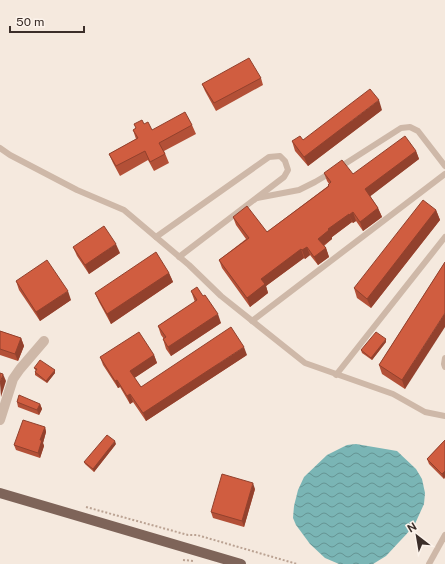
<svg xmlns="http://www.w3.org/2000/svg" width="445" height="564" viewBox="0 0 445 564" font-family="'Public Sans',sans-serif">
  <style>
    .water { fill: url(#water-waves) }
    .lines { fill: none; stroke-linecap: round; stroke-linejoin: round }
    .path { stroke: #baa292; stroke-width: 2; stroke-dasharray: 2 2; stroke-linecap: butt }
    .service { stroke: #ceb8a8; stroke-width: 6 }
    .minor { stroke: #ceb8a8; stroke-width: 10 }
    .primary { stroke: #7e6459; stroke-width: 10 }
    .wall { fill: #b35037 }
    .shaded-wall { fill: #92412d }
    .building { fill: #d05d40; stroke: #92412d }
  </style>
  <defs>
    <pattern id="water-waves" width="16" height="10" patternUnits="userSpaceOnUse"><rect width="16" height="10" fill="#7ab5b5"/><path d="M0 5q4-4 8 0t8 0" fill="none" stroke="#659493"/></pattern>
  </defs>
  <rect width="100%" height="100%" fill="#f5e9de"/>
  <polygon class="water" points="356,444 397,451 416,469 422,479 425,493 424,504 414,526 386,556 373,564 339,564 325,558 310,544 296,525 293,518 294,506 298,490 304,477 327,455 347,445"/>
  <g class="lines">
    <g class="path">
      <polyline points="86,507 188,535 197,535 297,564"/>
      <polyline points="183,560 194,561"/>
    </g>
    <g class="service">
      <polyline points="0,148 10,155 77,190 124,210 189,265 221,296 305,363 393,394 425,412 445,416"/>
      <polyline points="340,167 401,128 410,127 418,131 445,166"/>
      <polyline points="257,198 299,190 315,182 332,172"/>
      <polyline points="156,237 269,157 280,156 285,161 288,170 284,177 179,257"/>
      <polyline points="252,321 445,174"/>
      <polyline points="445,358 444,364 445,367"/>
      <polyline points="336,375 445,237"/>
      <polyline points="429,564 445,535"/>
    </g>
    <polyline class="minor" points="0,420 13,379 20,369 44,341"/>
    <polyline class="primary" points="0,493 241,564"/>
  </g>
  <g class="wall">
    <polygon points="261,78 263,85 216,111 205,91 202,84"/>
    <polygon points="382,110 308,166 295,151 292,141 303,140"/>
    <polygon points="134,124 144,124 152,130 192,125 196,134 164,151 169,163 154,171 148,160 120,176 113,163 109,154 136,139 133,130 136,128"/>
    <polygon points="416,151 419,159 370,196 378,208 382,217 363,231 356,221 353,223 352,222 332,237 332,239 324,246 326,248 329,257 318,265 310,255 305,259 304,258 266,286 268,293 250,307 222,268 219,260 246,239 236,225 233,217 267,232 328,186 329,184 327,181 324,173 353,174"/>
    <polygon points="436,210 440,220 371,308 357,298 354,288"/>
    <polygon points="73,247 120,253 89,274 77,256"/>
    <polygon points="445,262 405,389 382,374 379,365"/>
    <polygon points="169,273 173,282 111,324 99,302 95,293"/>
    <polygon points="16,281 71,300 40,321 19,290"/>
    <polygon points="191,291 221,323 171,356 166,349 163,339 164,339 161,335 158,326 195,302"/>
    <polygon points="0,331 21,338 24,346 18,361 0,355"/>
    <polygon points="386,342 372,360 362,353 361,350"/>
    <polygon points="154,355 157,363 134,378 141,387 247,355 146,421 133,402 130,404 120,387 118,388 103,365 100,357"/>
    <polygon points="34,368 55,373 47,383 35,375 35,372 36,371"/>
    <polygon points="17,402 40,404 42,409 39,415 18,407"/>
    <polygon points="45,427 46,432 43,443 44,446 40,458 16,450 14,445"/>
    <polygon points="445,440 445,477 444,479 429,464 427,459"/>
    <polygon points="116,444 94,472 85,464 84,462"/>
    <polygon points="255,489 244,527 213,518 211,512"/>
  </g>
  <g class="shaded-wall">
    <polygon points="379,100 382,110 308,166 304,157"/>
    <polygon points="416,151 419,159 368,198 365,189"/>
    <polygon points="378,208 382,217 363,231 360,222"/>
    <polygon points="436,210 440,220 371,308 367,299"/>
    <polygon points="353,212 356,221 353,223 349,215"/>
    <polygon points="349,214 352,222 332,237 332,239 321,247 318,239 328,229"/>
    <polygon points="116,244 120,253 89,274 85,265"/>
    <polygon points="307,247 310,255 305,259 302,250"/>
    <polygon points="326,248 329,257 318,265 314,257"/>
    <polygon points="301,249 304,258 266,286 268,293 250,307 247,298 261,279"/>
    <polygon points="169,273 173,282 111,324 107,314"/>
    <polygon points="68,291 71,300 40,321 36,312"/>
    <polygon points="445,313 445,327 405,389 402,380"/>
    <polygon points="218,314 221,323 171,356 168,347"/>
    <polygon points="21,338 24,346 18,361 15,354"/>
    <polygon points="386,339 386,342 372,360 371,358"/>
    <polygon points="244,347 247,355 146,421 143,413"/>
    <polygon points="154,355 157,363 133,379 130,371"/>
    <polygon points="55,370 55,373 47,383 46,381"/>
    <polygon points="3,374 6,381 1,397 0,383"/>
    <polygon points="117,380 120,387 118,388 115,381"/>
    <polygon points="130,394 133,402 130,404 127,396"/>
    <polygon points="40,404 42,409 39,415 37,410"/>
    <polygon points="45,427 46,432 43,443 44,446 40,458 38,453 40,440"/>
    <polygon points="115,441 116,444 94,472 93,469"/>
    <polygon points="445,471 445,477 444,479 442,474"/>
    <polygon points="253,483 255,489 244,527 242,521"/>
  </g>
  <g class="building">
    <polygon points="249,58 261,78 214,103 202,84"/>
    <polygon points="370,89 379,100 304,157 292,141 300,136 303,140"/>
    <polygon points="185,112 192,125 159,143 165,154 150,162 145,151 116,166 109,154 138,138 133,130 136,128 134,124 142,120 144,124 148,122 152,130"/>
    <polygon points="405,136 416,151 365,189 378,208 360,222 353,212 349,215 349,214 328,229 329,230 318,239 326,248 314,257 307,247 302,250 301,249 261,279 265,284 247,298 219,260 249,238 233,217 247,206 267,232 329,186 328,185 331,182 324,173 342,160 353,174"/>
    <polygon points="423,200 436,210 367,299 354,288"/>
    <polygon points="104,226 116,244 85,265 73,247"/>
    <polygon points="156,252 169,273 107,314 95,293"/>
    <polygon points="47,260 68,291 36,312 16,281"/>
    <polygon points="445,262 445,313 402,380 379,365"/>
    <polygon points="197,287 203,296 205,295 218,314 168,347 163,339 166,337 158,326 197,300 191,291"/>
    <polygon points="231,327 244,347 143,413 130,394 127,396 117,380 115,381 100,357 139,332 154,355 130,371 141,387"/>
    <polygon points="0,331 21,338 15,354 0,349"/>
    <polygon points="376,332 386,339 371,358 361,350"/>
    <polygon points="40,360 55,370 46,381 35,372 37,369 34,368"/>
    <polygon points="0,373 3,374 0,383"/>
    <polygon points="19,395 40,404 37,410 17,402"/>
    <polygon points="23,420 45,427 40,440 42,440 38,453 14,445"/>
    <polygon points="107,435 115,441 93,469 84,462"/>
    <polygon points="445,440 445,471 442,474 427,459"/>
    <polygon points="222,474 253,483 242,521 211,512"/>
  </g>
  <g transform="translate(417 536) rotate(329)" stroke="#fcf3eb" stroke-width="3" paint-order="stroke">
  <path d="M0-3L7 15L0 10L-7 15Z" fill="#3b2e29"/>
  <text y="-6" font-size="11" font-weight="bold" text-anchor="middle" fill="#3b2e29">N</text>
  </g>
  <path d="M10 26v6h74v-6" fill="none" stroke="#3b2e29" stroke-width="2"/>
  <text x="16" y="26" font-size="12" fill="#3b2e29" stroke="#fcf3eb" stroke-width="3" paint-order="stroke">50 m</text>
</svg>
